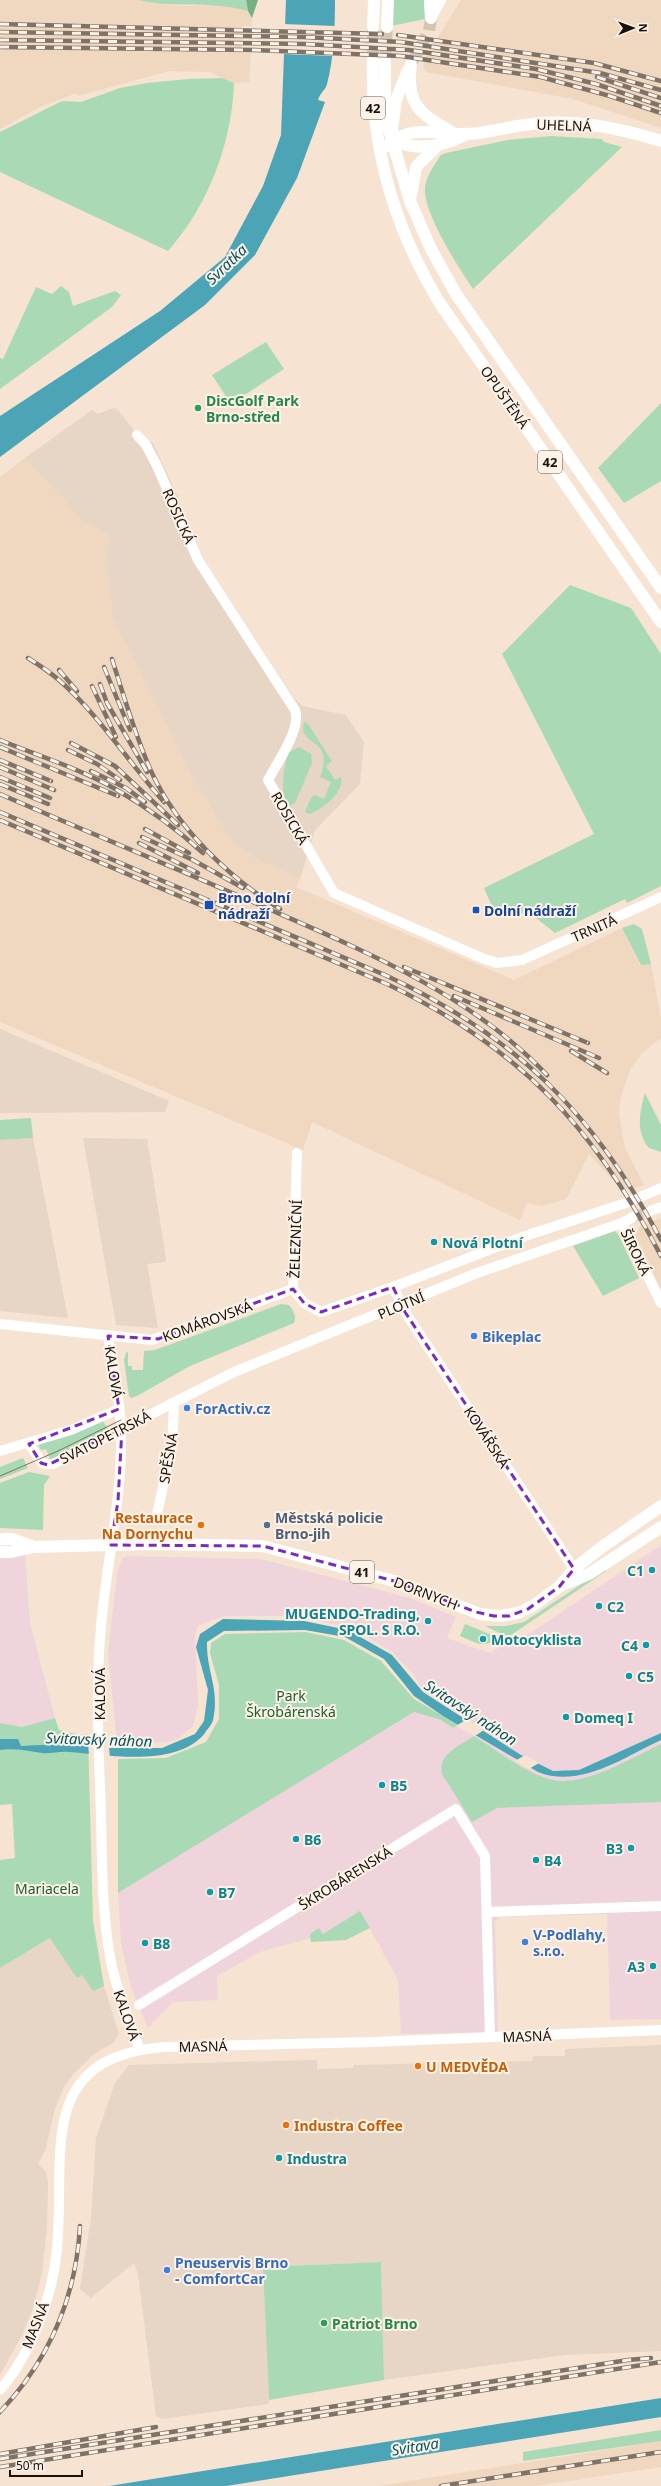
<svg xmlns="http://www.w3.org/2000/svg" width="661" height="2486" viewBox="0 0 661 2486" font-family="'Noto Sans',sans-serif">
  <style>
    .commercial { fill: #efd5db }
    .industrial { fill: #e7d5c5 }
    .built { fill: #efd7c0 }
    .green { fill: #aadab5 }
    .forest { fill: #76b185 }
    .water { fill: #4ba5b6 }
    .pier { fill: #f6e3d2 }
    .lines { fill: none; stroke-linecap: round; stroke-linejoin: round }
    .minor-tunnel { stroke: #d5c4b4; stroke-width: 10; stroke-dasharray: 10 5; stroke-linecap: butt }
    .major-tunnel { stroke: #d5c4b4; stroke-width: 12; stroke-dasharray: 12 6; stroke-linecap: butt }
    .minor { stroke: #fff; stroke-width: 10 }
    .major { stroke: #fff; stroke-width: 12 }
    .tram { stroke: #7f7368; stroke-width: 1 }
    .rail-casing { stroke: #7f7368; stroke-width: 4.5 }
    .rail { stroke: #fdf2e7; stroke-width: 3; stroke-dasharray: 9; stroke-linecap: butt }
    .marked { fill: none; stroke: #7b2cbf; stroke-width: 3; stroke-dasharray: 8 5; stroke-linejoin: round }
    .leisure-dot { fill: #2e9e5b; stroke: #fdf2e7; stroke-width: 1.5 }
    .transit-dot { fill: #1a4fb4; stroke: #fdf2e7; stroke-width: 1.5 }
    .culture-dot { fill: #0f9aa8; stroke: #fdf2e7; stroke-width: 1.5 }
    .shop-dot { fill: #3f7fe0; stroke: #fdf2e7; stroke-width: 1.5 }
    .food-dot { fill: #e8710a; stroke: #fdf2e7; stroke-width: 1.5 }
    .service-dot { fill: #5c6f8a; stroke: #fdf2e7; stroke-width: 1.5 }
    .labels { text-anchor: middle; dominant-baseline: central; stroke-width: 4; stroke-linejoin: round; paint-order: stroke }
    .shield { fill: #fdf2e7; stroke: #5d554e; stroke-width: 1 }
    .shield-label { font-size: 13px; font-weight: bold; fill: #18120c }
    .street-label { font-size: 14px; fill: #18120c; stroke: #fdf2e7 }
    .leisure-label { font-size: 14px; font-weight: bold; fill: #27864d; stroke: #fdf2e7; text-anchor: start }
    .transit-label { font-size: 14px; font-weight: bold; fill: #164399; stroke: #fdf2e7; text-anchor: start }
    .culture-label { font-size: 14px; font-weight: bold; fill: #0d838f; stroke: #fdf2e7; text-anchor: start }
    .shop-label { font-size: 14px; font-weight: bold; fill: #366cbe; stroke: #fdf2e7; text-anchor: start }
    .food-label { font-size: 14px; font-weight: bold; fill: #c56008; stroke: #fdf2e7; text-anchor: start }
    .service-label { font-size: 14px; font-weight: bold; fill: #4e5e75; stroke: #fdf2e7; text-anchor: start }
    .park-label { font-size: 14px; fill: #1b5c32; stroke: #fdf2e7 }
    .water-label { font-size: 15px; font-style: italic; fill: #025561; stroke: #fdf2e7 }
  </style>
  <rect width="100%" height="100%" fill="#f6e3d2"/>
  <g class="commercial">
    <polygon points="661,1545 661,2019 610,2020 607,1914 501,1917 495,1922 498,2032 401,2034 398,1980 369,1927 332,1932 260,1952 217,1976 218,2000 173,2002 148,2028 131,1988 121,1943 118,1893 414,1712 441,1720 453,1728 471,1716 467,1718 423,1691 414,1675 391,1651 354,1629 311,1619 285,1616 224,1616 198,1626 195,1636 198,1705 193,1726 179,1738 169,1742 117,1743 108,1653 117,1573 122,1559 126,1556 261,1559 410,1598 456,1617 447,1638 490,1653 505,1644 514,1644"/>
    <polygon points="25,1554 30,1623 55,1718 22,1727 0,1723 0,1555"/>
  </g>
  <g class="industrial">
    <polygon points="113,408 117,409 146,445 152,441 178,497 191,540 294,698 302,706 346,715 364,742 360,784 315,830 300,879 253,857 231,841 184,763 156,702 113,619 106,559 109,535 83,521 25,458 92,410 98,414"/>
    <polygon points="0,1029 169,1101 165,1112 0,1113"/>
    <polygon points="33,1138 68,1318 0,1311 0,1140"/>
    <polygon points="83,1138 147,1139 166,1259 166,1262 147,1264 158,1328 116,1325"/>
    <polygon points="51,1938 77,1977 82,1975 97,1989 104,1986 119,2034 113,2043 94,2054 73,2074 64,2087 54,2112 46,2148 38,2164 46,2172 48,2181 47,2228 42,2273 33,2308 22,2335 0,2375 0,1968"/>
    <polygon points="661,2045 661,2351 565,2355 384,2380 381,2262 263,2267 269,2404 162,2419 156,2416 138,2274 134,2263 91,2298 80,2289 91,2218 96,2138 115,2083 129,2065 317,2060 317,2069 353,2068 353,2065 532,2061 533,2056 565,2056 565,2049"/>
  </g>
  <g class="built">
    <polygon points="0,0 139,0 178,6 229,5 248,11 252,18 251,26 242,26 241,53 251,53 249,82 233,83 210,72 169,71 78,96 76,93 40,107 0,129"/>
    <polygon points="461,0 661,0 661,128 573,99 426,72 423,66 425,58"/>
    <polygon points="25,458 83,521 109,535 106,559 113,619 156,702 184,763 231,841 253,857 300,879 296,887 514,980 622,928 640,965 651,964 661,1019 661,1038 642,1053 631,1068 621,1096 619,1114 625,1148 644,1185 623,1191 589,1154 566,1199 542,1206 527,1203 520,1220 312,1122 303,1150 0,1022 0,477"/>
    <polygon points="661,1218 661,1289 635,1235 641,1225"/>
    <polygon points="661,2441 661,2467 535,2486 378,2486"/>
  </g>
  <g class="green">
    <path d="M139 0H246L248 11C212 0 175 9 139 0Z"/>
    <polygon points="391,0 424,0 425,19 391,26"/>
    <path d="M222 78 234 83C232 143 208 206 168 251L0 172V132L62 101 81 102 120 88 147 83 188 79Z"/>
    <path d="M551 136 602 139 604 142 622 147 473 289C459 268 426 217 425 192 424 178 434 166 441 155L446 153 508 140Z"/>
    <polygon points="61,286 69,292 73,306 115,291 121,295 112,307 0,389 0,358 3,359 36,287 52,294"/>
    <polygon points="266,342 284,369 231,404 212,375"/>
    <polygon points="661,403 661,481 624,503 598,468"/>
    <polygon points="570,585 631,608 661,654 661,886 627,903 625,899 555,933 531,914 494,911 484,888 594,834 502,654"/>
    <path d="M304 722 308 724 332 761 326 766 335 780 341 777C346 791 321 811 309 814L305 812 311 798 315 795 324 799 331 782 320 777C336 736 297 748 304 722Z"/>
    <path d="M299 747 311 754 312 763 295 803 290 806C278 796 284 764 289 752Z"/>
    <polygon points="634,924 642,929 651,964 641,965 622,928"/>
    <path d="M645 1093 661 1125V1152L649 1148C635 1132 640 1110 645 1093Z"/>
    <polygon points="31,1118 33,1138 0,1140 0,1120"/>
    <polygon points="615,1231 618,1234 639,1278 603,1296 573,1246"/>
    <path d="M281 1304 289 1305C293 1310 297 1316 294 1323L190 1366 137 1396 131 1398 129 1396 124 1360 126 1353 128 1352V1366H132V1370H143L144 1351 155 1350Z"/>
    <polygon points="103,1421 108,1430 51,1460 47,1459 50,1458 46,1449 41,1450 38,1444"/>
    <polygon points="23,1458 28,1468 0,1479 0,1467"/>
    <polygon points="29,1472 50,1476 44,1485 43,1530 0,1528 0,1483"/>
    <polygon points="606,1568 606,1571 511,1635 504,1635 485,1626 506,1626 524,1622"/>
    <path d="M465 1624 499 1638C482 1649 477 1643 460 1636Z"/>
    <polygon points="305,1632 344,1640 381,1661 414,1699 458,1725 453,1728 441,1720 414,1712 118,1893 118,1759 166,1758 206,1742 219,1719 219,1685 210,1653 211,1643 225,1634"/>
    <polygon points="55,1718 59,1730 80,1735 88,1734 93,1921 104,1986 93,1991 82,1975 77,1978 50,1938 0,1968 0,1860 15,1858 12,1804 0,1805 0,1723 22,1727"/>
    <path d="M474 1736C498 1751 523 1771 549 1779 582 1789 631 1758 661 1744V1802L497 1808 472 1822 442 1774C437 1754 461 1745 474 1736Z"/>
    <polygon points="360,1911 370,1928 346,1940 311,1942 310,1934 319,1928 323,1934"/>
    <polygon points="381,2262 384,2380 269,2400 263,2267"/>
    <polygon points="661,2430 661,2441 523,2461 523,2452"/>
  </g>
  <polygon class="forest" points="246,0 258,0 252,18 248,11"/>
  <g class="water">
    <path d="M286 0H335C335 27 334 58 327 84 326 89 320 93 318 100L325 102 297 178 255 255 205 305 0 457V416L160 311 225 257 263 186 281 135Z"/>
    <path d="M223 1619 304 1621 348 1630 392 1655 423 1692 521 1755 553 1771 579 1770 661 1733V1740C624 1757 580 1789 538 1772L443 1716 414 1696 384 1659 345 1637 305 1630 224 1631 207 1642C206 1671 220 1689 213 1720 212 1725 207 1729 205 1733 177 1768 108 1755 69 1752 60 1751 51 1754 42 1753 28 1751 14 1748 0 1750V1739H18L21 1746 79 1743 109 1748H162L195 1734 204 1721 208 1690 196 1647 200 1634Z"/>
    <polygon points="661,2398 661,2417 226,2486 109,2486"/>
  </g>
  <g class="pier">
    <polygon points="283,24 335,26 333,56 283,54"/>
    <polygon points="467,1719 484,1730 475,1736 456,1726"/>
    <polygon points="88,1742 109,1746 110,1759 89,1756"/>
    <polygon points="525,1755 539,1763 529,1769 515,1761"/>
  </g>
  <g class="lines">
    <polyline class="minor-tunnel" points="633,1217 650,1211"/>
    <g class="major-tunnel">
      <polyline points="373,59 373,28"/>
      <polyline points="385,60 387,27"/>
      <polyline points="412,62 429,31 431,18"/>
    </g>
    <g class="minor">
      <polyline points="431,18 441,0"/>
      <path d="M137 435 146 445 157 466 198 560 295 710C302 728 277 763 268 780L334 893 482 958 497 963 522 960 661 897"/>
      <polyline points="297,1153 293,1289 304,1303 321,1312 393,1287 525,1236 626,1203 661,1188"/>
      <polyline points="650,1211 661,1207"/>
      <polyline points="622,1223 661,1303"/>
      <polyline points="393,1287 405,1312 574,1569"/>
      <polyline points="0,1324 152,1340 293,1289"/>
      <path d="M108 1336C113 1369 121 1403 121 1436 122 1501 106 1564 101 1627 95 1690 99 1753 101 1816 102 1863 102 1911 110 1957 116 1989 128 2019 140 2050"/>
      <polyline points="29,1444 43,1464 53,1464 234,1372 477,1273 622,1223 633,1217"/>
      <polyline points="0,1451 71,1430 119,1409"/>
      <polyline points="157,1514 172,1445 174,1407 172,1403"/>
      <polyline points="487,1912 661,1906"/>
      <polyline points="139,2005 456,1809 485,1856 490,2037"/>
      <path d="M0 2390C32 2353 53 2296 57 2248 66 2153 34 2058 164 2047L373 2042 661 2030"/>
    </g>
    <g class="major">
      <polyline points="430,0 431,18"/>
      <polyline points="387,27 388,0"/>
      <polyline points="373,28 374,0"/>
      <path d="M373 59C370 146 394 227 439 302L661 622"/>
      <polyline points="385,60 385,116 410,201 431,249 456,294 661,588"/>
      <path d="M411 64C406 103 418 113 450 131"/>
      <polyline points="392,130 396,100 408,70"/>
      <path d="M393 141C418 151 442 147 465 135"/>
      <path d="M387 146C413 123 435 135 465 134 487 134 509 126 532 124 576 119 619 128 661 141"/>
      <polyline points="411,196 416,167 437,146"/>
      <polyline points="0,1539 12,1539 34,1547"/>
      <polyline points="0,1552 11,1552 34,1547 151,1544 263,1546 394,1581 480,1614 500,1616 518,1613 534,1605 559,1587 574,1569 602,1547 661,1506"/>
      <polyline points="560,1586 589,1574 661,1527"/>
    </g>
    <polyline class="tram" points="0,1476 58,1451 121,1420"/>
    <g class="rail-casing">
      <g id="rail">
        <polyline points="0,24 382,34"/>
        <polyline points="0,32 303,37 401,42 600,73 661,90"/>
        <polyline points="398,35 594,63 661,81"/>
        <polyline points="0,40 305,44 409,50 536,69 596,84 661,106"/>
        <polyline points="0,47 253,50 401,56 541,77 610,96 661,113"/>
        <polyline points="597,77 661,98"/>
        <path d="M28 658C39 665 50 672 60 681 100 716 129 763 164 802"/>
        <path d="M112 659C124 697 135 735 151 771 177 828 228 877 280 909"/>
        <polyline points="104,667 130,730"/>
        <polyline points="59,670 77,691"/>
        <polyline points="100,684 107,703 147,772"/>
        <polyline points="92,686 116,737"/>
        <path d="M0 740C39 756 81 769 117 790 148 808 177 829 203 853"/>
        <polyline points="71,743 115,766 178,825"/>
        <polyline points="0,747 118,796"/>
        <polyline points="68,750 97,764 120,780"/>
        <polyline points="0,760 51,781"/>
        <polyline points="0,767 54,790"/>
        <polyline points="91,771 126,788 145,802"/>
        <polyline points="0,777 50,798"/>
        <polyline points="0,784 48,804"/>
        <path d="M0 794C90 833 181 870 271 910 367 952 474 997 547 1075"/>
        <path d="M0 812 385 975C516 1036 594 1113 661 1240"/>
        <path d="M0 820 387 984C519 1047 594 1127 661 1256"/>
        <polyline points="145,829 189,853"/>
        <polyline points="142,837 193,860 243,888"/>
        <polyline points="139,843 198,873"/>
        <polyline points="404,967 588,1043"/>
        <polyline points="454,996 599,1058"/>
        <polyline points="571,1051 607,1073"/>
        <path d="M0 2412C49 2360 76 2298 80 2226"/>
        <polyline points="0,2454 156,2427"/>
        <polyline points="0,2459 628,2360 651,2358"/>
        <polyline points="0,2467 661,2362"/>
        <polyline points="441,2486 661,2452"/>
      </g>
    </g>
    <use href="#rail" class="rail"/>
  </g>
  <path class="marked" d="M393 1287 405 1312 574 1569 559 1587 528 1609 509 1616H494L476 1612 394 1581 263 1546 111 1545 118 1501 122 1428 48 1465 41 1463 29 1444 119 1409 108 1336 158 1339 293 1289 304 1303 321 1312Z"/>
  <g class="leisure-dot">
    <circle cx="198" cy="408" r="4"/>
    <circle cx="324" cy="2323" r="4"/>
  </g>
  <g class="transit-dot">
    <rect x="204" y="900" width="10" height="10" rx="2"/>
    <rect x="472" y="906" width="8" height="8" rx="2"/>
  </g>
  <g class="culture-dot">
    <circle cx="434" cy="1242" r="4"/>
    <circle cx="652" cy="1570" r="4"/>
    <circle cx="599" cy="1606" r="4"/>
    <circle cx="428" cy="1621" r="4"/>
    <circle cx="483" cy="1639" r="4"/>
    <circle cx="646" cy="1645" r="4"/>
    <circle cx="629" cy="1676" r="4"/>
    <circle cx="566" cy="1717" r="4"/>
    <circle cx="382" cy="1785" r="4"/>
    <circle cx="296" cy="1839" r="4"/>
    <circle cx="631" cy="1848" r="4"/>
    <circle cx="536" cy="1860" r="4"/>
    <circle cx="210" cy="1892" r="4"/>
    <circle cx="145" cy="1943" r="4"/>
    <circle cx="653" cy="1966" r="4"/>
    <circle cx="279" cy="2158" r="4"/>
  </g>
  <g class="shop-dot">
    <circle cx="474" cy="1336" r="4"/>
    <circle cx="187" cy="1408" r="4"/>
    <circle cx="525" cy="1942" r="4"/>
    <circle cx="167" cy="2270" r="4"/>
  </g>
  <g class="food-dot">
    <circle cx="201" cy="1525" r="4"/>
    <circle cx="418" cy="2066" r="4"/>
    <circle cx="286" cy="2125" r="4"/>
  </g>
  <circle class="service-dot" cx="267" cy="1525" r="4"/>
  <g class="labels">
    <g class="shield">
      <rect x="361" y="97" width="24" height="22" rx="3"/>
      <rect x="538" y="451" width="24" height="22" rx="3"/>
      <rect x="350" y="1561" width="24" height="22" rx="3"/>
    </g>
    <g class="shield-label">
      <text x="373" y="108">42</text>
      <text x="550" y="462">42</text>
      <text x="362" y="1572">41</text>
    </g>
    <g class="street-label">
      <text transform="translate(564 125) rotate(2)">UHELNÁ</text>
      <text transform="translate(505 397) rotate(55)">OPUŠTĚNÁ</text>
      <text transform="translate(179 516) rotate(66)">ROSICKÁ</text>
      <text transform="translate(290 818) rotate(60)">ROSICKÁ</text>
      <text transform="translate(594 928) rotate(-24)">TRNITÁ</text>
      <text transform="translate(295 1239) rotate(-88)">ŽELEZNIČNÍ</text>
      <text transform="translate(636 1252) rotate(64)">ŠIROKÁ</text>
      <text transform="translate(401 1305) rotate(-23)">PLOTNÍ</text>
      <text transform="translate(207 1321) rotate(-20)">KOMÁROVSKÁ</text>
      <text transform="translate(114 1372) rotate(81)">KALOVÁ</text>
      <text transform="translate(105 1437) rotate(-27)">SVATOPETRSKÁ</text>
      <text transform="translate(487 1437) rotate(57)">KOVÁŘSKÁ</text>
      <text transform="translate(168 1458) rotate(-80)">SPĚŠNÁ</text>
      <text transform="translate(426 1593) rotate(21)">DORNYCH</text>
      <text transform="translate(99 1694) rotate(-90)">KALOVÁ</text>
      <text transform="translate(345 1878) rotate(-32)">ŠKROBÁRENSKÁ</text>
      <text transform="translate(127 2015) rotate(71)">KALOVÁ</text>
      <text transform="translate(527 2036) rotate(-2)">MASNÁ</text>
      <text transform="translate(203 2046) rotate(-1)">MASNÁ</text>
      <text transform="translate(35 2325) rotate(-68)">MASNÁ</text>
    </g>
    <g class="leisure-label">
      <text x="206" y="400">DiscGolf Park<tspan x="206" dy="16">Brno-střed</tspan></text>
      <text x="332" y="2323">Patriot Brno</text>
    </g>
    <g class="transit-label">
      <text x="218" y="897">Brno dolní<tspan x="218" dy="16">nádraží</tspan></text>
      <text x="484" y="910">Dolní nádraží</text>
    </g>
    <g class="culture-label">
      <text x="442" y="1242">Nová Plotní</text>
      <text x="644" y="1570" text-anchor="end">C1</text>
      <text x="607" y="1606">C2</text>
      <text x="420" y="1613" text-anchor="end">MUGENDO-Trading,<tspan x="420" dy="16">SPOL. S R.O.</tspan></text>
      <text x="491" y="1639">Motocyklista</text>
      <text x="638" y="1645" text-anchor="end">C4</text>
      <text x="637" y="1676">C5</text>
      <text x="574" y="1717">Domeq I</text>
      <text x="390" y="1785">B5</text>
      <text x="304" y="1839">B6</text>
      <text x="623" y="1848" text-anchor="end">B3</text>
      <text x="544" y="1860">B4</text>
      <text x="218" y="1892">B7</text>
      <text x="153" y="1943">B8</text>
      <text x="645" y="1966" text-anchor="end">A3</text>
      <text x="287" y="2158">Industra</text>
    </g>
    <g class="shop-label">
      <text x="482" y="1336">Bikeplac</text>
      <text x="195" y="1408">ForActiv.cz</text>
      <text x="533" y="1934">V-Podlahy,<tspan x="533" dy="16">s.r.o.</tspan></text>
      <text x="175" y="2262">Pneuservis Brno<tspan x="175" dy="16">- ComfortCar</tspan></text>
    </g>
    <g class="food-label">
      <text x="193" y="1517" text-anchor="end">Restaurace<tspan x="193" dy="16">Na Dornychu</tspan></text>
      <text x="426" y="2066">U MEDVĚDA</text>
      <text x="294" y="2125">Industra Coffee</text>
    </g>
    <g class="service-label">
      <text x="275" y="1517">Městská policie<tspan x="275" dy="16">Brno-jih</tspan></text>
    </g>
    <g class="park-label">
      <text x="291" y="1695">Park<tspan x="291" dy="16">Škrobárenská</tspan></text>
      <text x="47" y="1888">Mariacela</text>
    </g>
    <g class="water-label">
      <text transform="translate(226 264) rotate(-44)">Svratka</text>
      <text transform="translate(471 1712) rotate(33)">Svitavský náhon</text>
      <text transform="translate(99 1739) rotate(2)">Svitavský náhon</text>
      <text transform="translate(415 2446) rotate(-9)">Svitava</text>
    </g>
  </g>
  <g transform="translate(633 28) rotate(89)" stroke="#fdf2e7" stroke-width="3" paint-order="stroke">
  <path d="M0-3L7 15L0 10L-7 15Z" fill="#18120c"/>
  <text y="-6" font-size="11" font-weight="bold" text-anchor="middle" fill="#18120c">N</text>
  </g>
  <path d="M10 2470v6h72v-6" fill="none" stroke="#18120c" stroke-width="2"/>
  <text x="16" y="2470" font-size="12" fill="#18120c" stroke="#fdf2e7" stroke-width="3" paint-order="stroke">50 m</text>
</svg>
